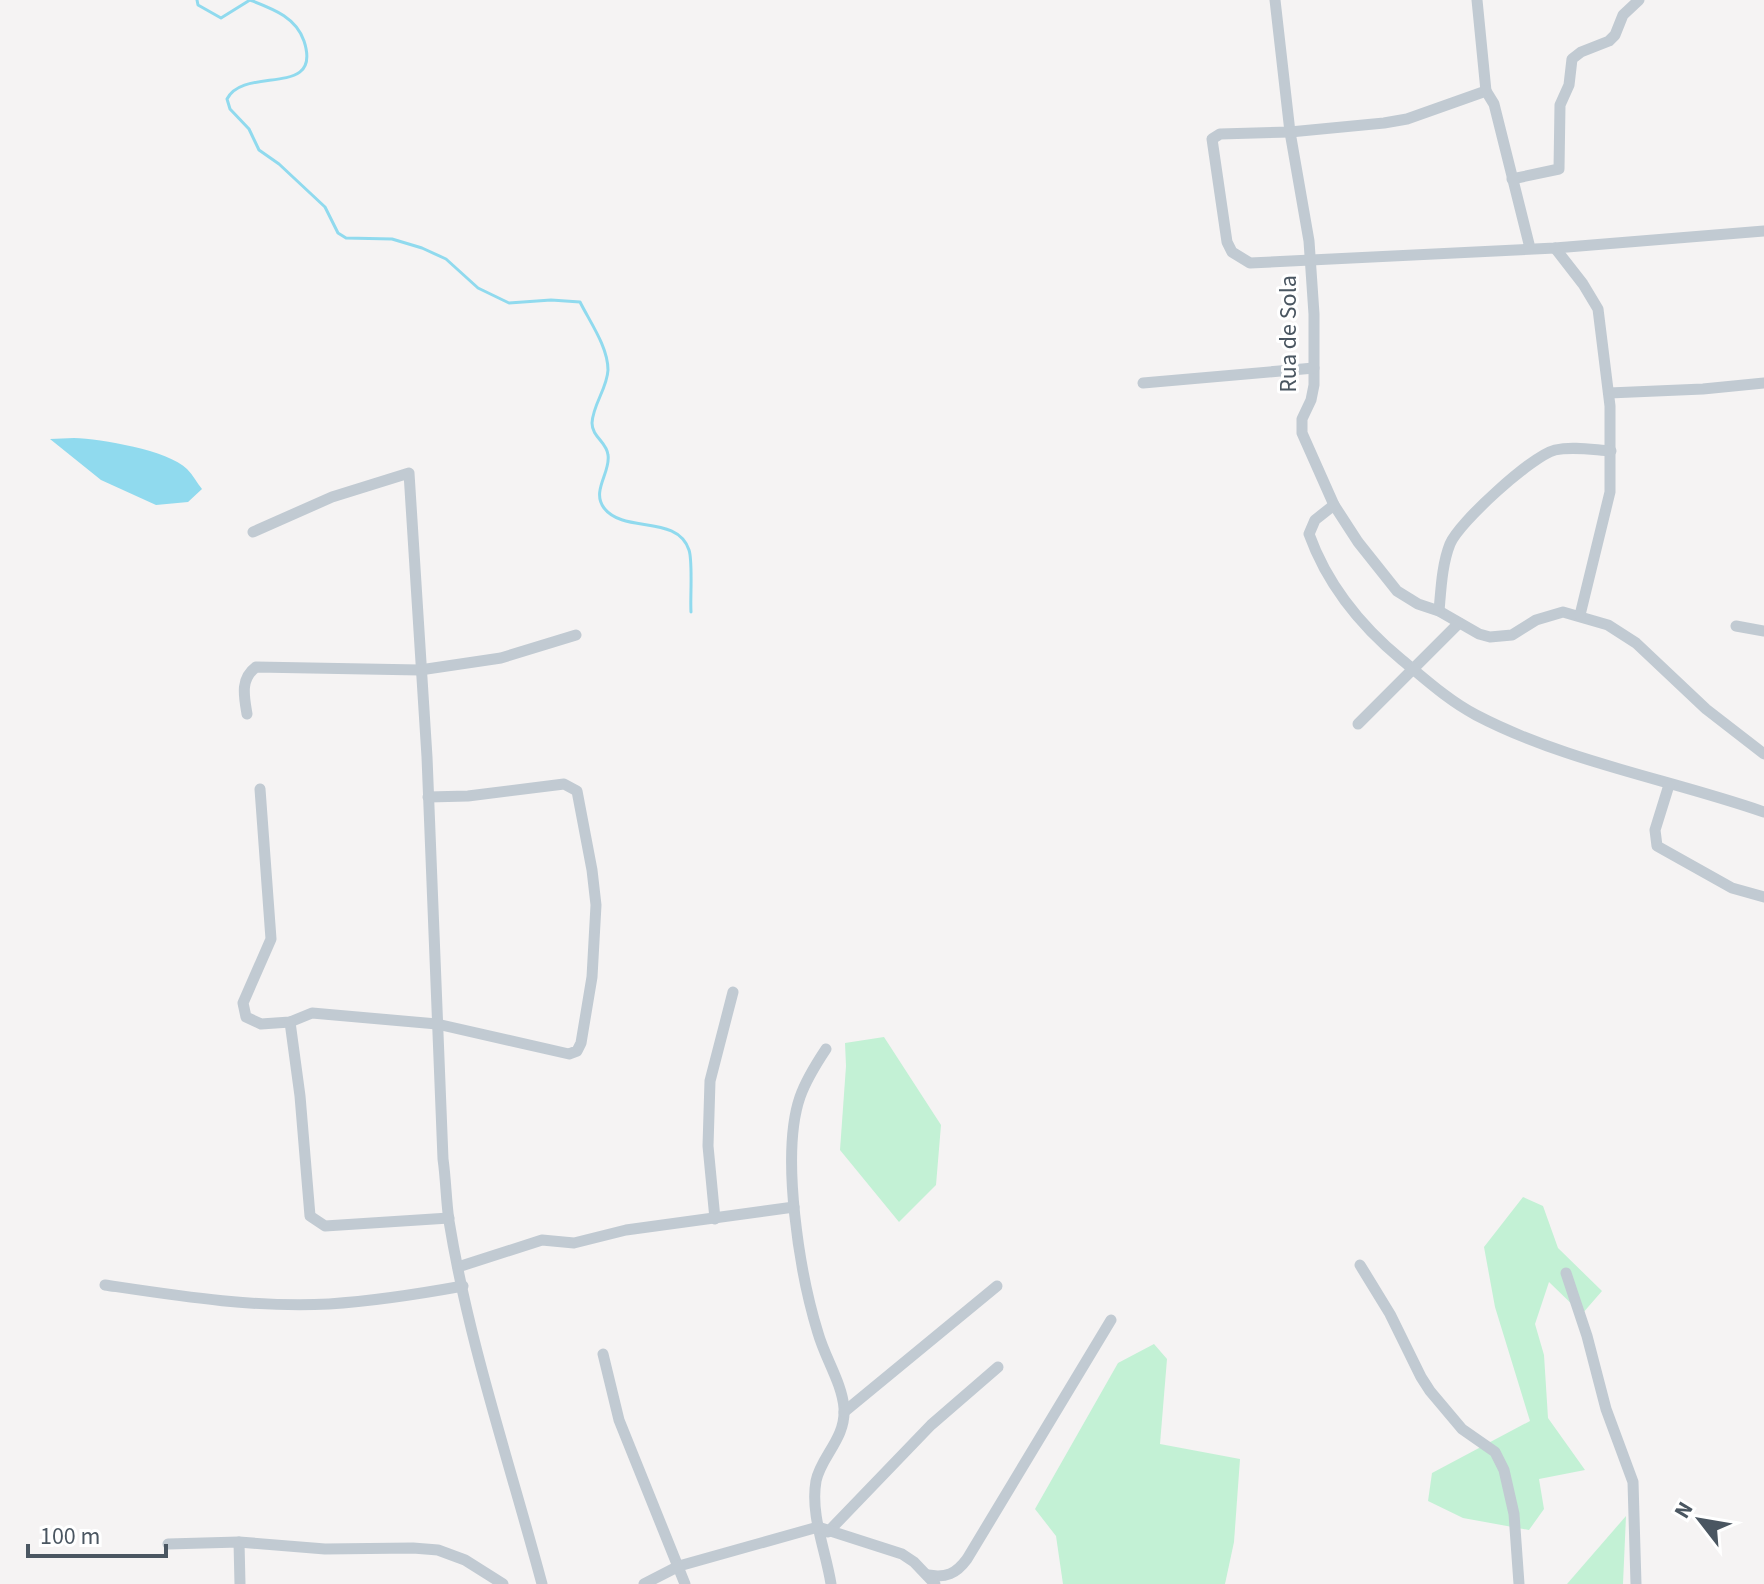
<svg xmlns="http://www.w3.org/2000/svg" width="1764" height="1584" viewBox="0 0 1764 1584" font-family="'Source Sans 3',sans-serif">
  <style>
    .green { fill: #c3f1d5 }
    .water { fill: #90daee }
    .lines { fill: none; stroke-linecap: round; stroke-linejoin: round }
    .stream { stroke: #90daee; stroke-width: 3 }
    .minor { stroke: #c1cad2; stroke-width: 11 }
    .labels { text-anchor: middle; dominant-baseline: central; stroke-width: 6; stroke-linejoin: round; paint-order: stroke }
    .street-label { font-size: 24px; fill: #4a5661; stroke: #fff }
  </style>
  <rect width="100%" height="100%" fill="#f5f3f3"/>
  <g class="green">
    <polygon points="884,1037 941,1125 936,1185 899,1222 840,1150 846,1066 845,1043"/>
    <polygon points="1523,1197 1543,1206 1558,1248 1602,1291 1582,1314 1549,1282 1535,1324 1544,1355 1548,1418 1585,1470 1539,1479 1544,1509 1529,1530 1463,1518 1428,1501 1432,1473 1530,1421 1495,1307 1484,1247"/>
    <polygon points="1154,1344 1167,1359 1160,1444 1240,1459 1234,1542 1225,1584 1063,1584 1056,1536 1035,1509 1118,1363"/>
    <polygon points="1626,1516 1623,1584 1567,1584"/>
  </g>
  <path class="water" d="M74 438C101 439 168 450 187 469 193 475 197 483 202 489L188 502 156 505 101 480 50 439Z"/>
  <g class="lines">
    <path class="stream" d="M197 0 198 5 221 18 250 0C273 9 296 17 304 41 323 99 244 65 227 99L230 109 249 129 259 150 279 164 325 207 338 233 346 238 392 239 422 248 446 259 478 288 509 303 551 300 580 302C590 322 608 347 608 370 607 389 593 404 592 423 592 437 607 442 608 455 611 472 591 491 604 508 624 534 677 514 689 550 693 562 690 598 691 612"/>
    <g class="minor">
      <polyline points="1275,0 1290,132 1309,241 1314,314 1314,385 1311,400 1302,419 1302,433 1334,505 1358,542 1397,591 1418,604 1439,611 1479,634 1490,637 1512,635 1536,620 1563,612 1608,625 1636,643 1706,709 1764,754"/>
      <polyline points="1477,0 1486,91"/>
      <polyline points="1512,179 1559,169 1560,105 1569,85 1572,59 1581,52 1609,41 1615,35 1623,15 1639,0"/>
      <polyline points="1530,248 1494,104 1486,91 1407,119 1384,123 1290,132 1220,134 1212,139 1227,242 1232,252 1250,263 1555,248 1764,231"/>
      <polyline points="1555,248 1583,284 1598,309 1610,406 1610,492 1580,615"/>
      <polyline points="1143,383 1314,368"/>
      <polyline points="1609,393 1703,389 1764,383"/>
      <path d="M1334 505 1315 520 1309 534C1327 584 1362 627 1402 660 1425 679 1449 701 1476 715 1566 762 1669 779 1764 812"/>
      <path d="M253 532 332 497 409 473 427 757 443 1159C446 1180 446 1200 449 1221 469 1344 510 1464 542 1584"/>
      <path d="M1439 611C1441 589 1442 564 1450 544 1459 522 1532 456 1555 450 1573 446 1594 450 1611 451"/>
      <polyline points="1736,626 1764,631"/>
      <path d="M247 714C244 696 240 679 256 667L420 670 501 658 576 635"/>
      <polyline points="1358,724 1459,623"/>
      <polyline points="1669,785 1655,830 1657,846 1732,888 1764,897"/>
      <polyline points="260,789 271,939 243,1003 246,1017 261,1024 290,1022 312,1013 437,1024 569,1054 577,1051 581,1043 592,977 596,905 592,870 577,791 564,784 468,796 428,797"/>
      <polyline points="290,1022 300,1096 310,1216 325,1226 449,1218"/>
      <path d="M826 1049C816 1064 806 1080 800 1097 780 1155 800 1275 818 1333 825 1358 842 1383 844 1408 846 1439 821 1456 816 1481 810 1515 826 1551 831 1584"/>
      <polyline points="715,1219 708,1146 710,1081 733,992"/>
      <polyline points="1360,1265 1390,1314 1421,1377 1430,1391 1462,1429 1495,1452 1504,1470 1514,1514 1519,1584"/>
      <polyline points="458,1267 542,1240 574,1243 626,1230 794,1207"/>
      <polyline points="1566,1273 1587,1336 1606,1409 1633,1482 1636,1584"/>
      <path d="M105 1285C179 1296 254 1308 329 1304 374 1301 419 1294 463 1286"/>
      <polyline points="603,1354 619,1420 685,1584"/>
      <polyline points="844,1412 997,1286"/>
      <polyline points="828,1532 931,1425 998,1367"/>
      <polyline points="239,1542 240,1584"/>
      <polyline points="168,1544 239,1542 325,1549 413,1548 438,1550 465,1560 503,1584"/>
      <path d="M928 1575C946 1578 956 1574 967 1559L1111 1320"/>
      <polyline points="644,1584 679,1566 818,1527 902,1554 914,1562 935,1584"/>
    </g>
  </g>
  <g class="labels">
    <g class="street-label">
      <text transform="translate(1288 334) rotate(-90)">Rua de Sola</text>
    </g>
  </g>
  <g transform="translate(1700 1520) rotate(301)" stroke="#ffffff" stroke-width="6" paint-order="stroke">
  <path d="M0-6L14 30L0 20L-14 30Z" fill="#4a5661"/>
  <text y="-12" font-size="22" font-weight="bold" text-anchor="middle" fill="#4a5661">N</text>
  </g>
  <path d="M28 1544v12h138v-12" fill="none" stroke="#4a5661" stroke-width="4"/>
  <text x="40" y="1544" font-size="24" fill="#4a5661" stroke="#ffffff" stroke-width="6" paint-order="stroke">100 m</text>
</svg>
